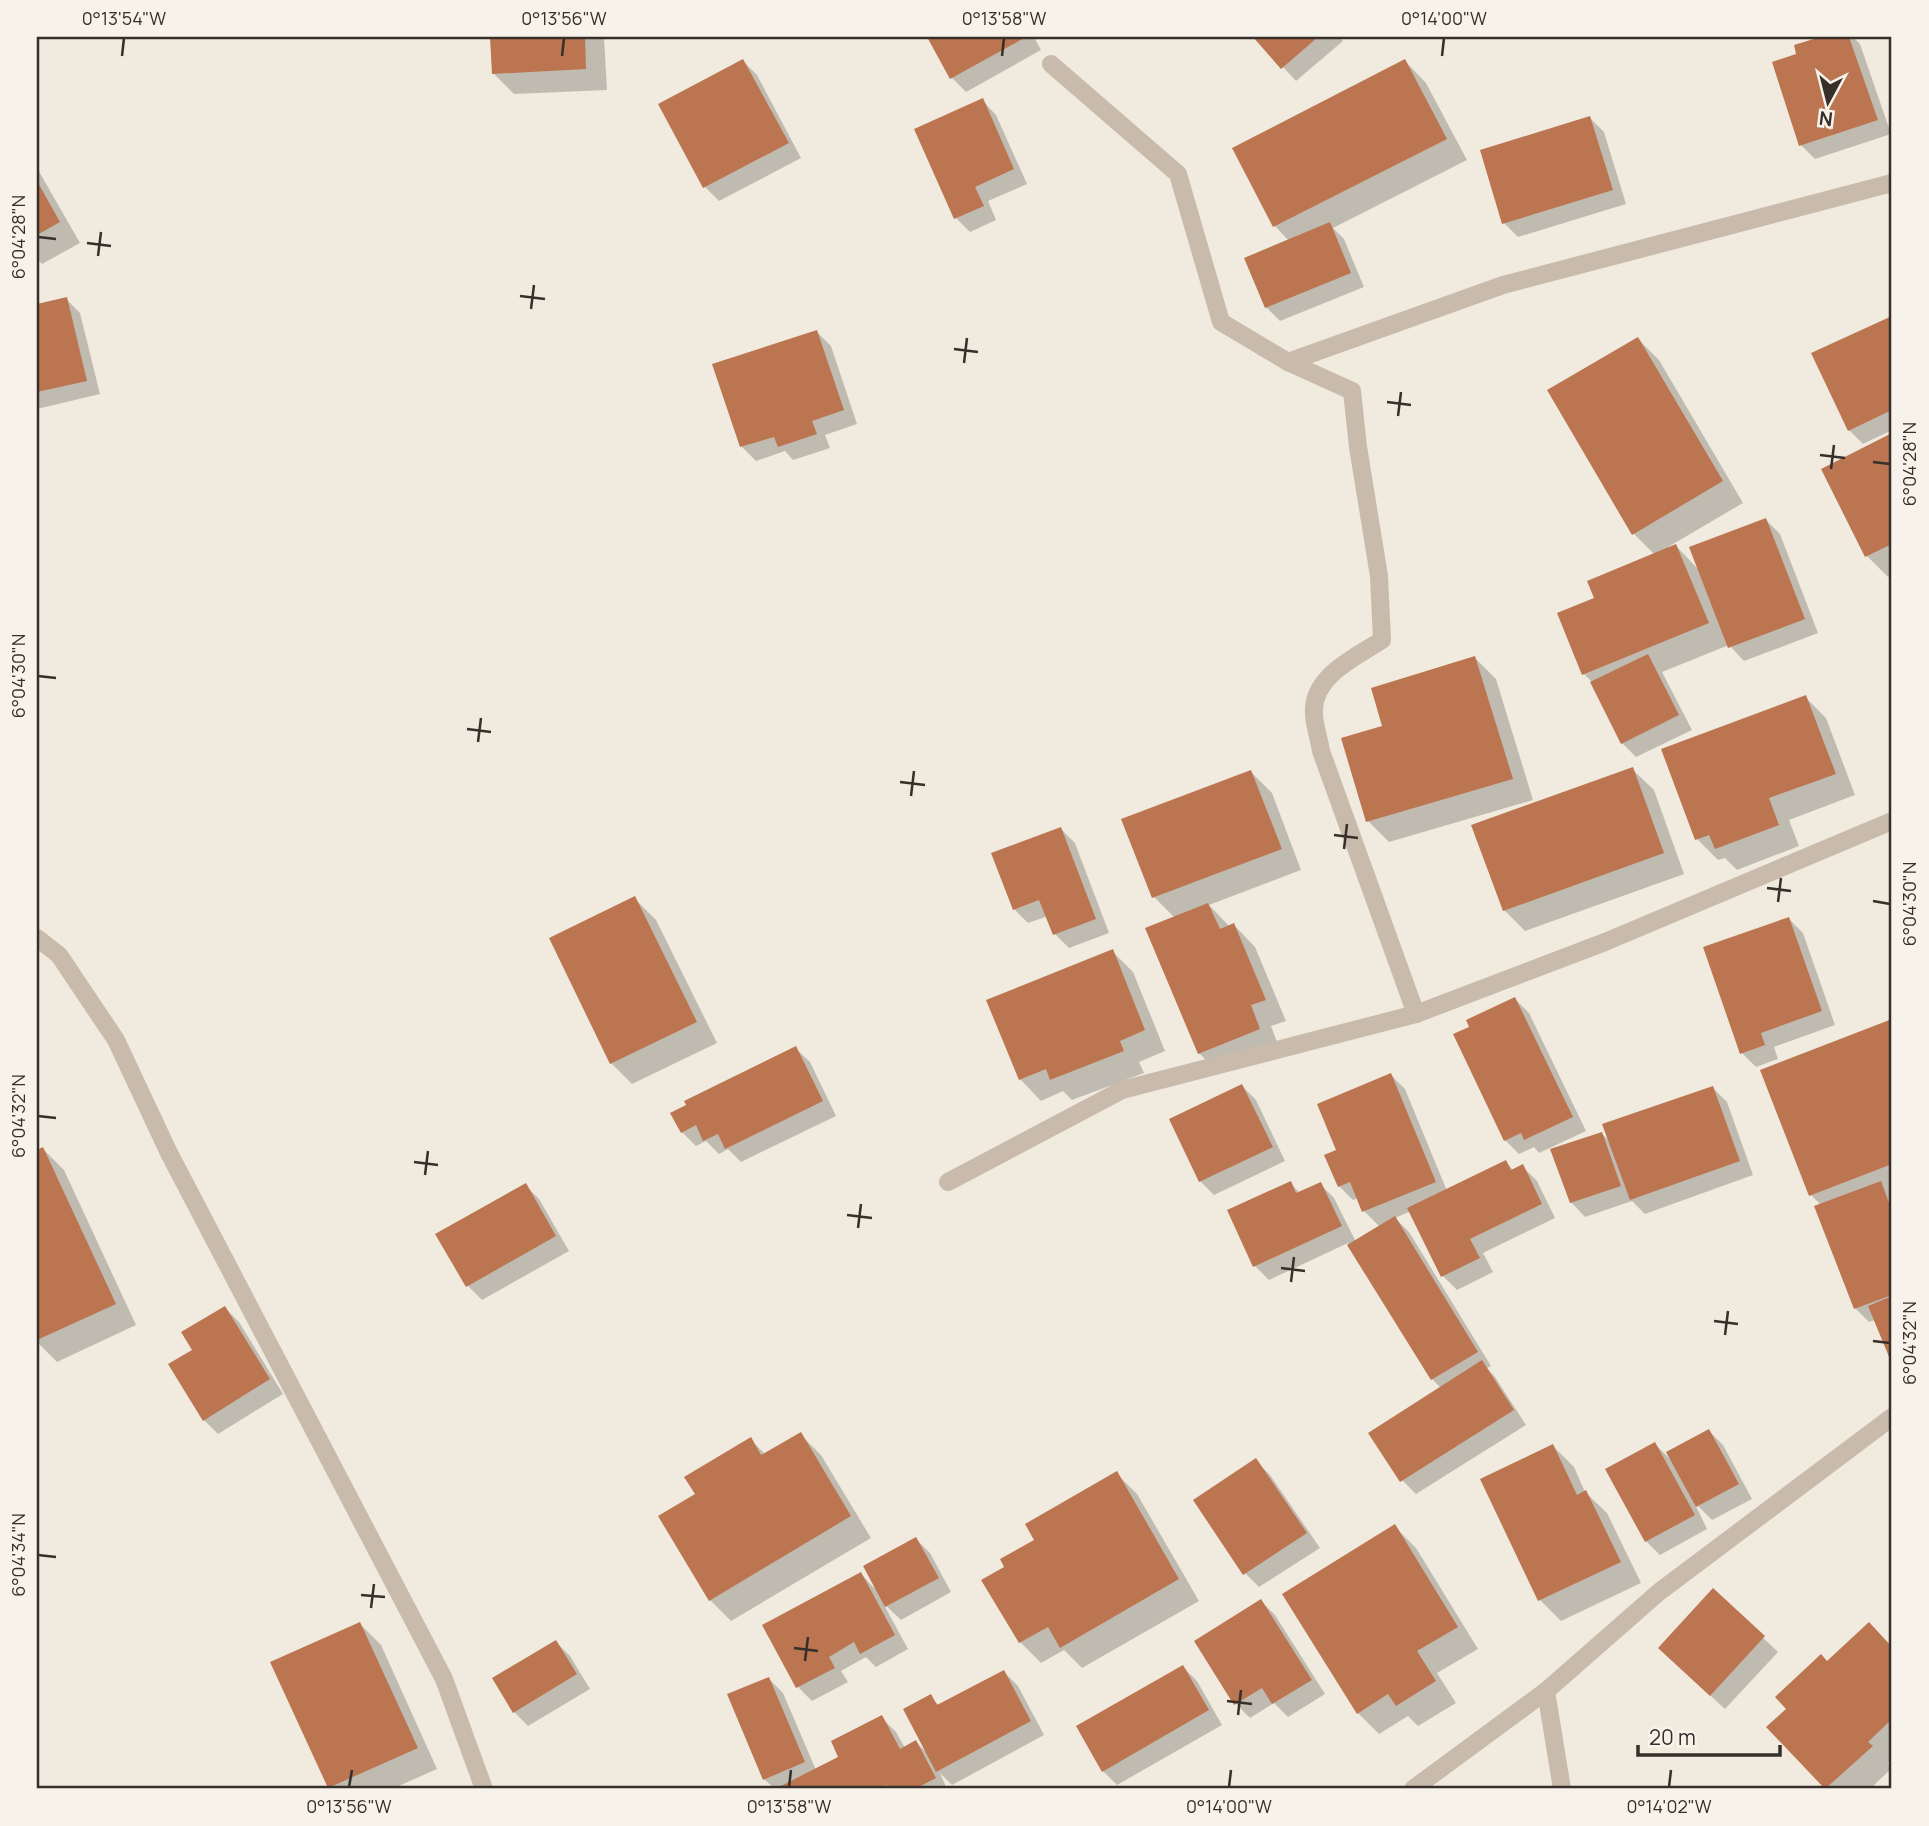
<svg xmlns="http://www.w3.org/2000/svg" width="1929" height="1826" viewBox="0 0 1929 1826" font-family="Manrope,sans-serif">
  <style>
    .shadow { fill: #0003 }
    .building { fill: #bc7551 }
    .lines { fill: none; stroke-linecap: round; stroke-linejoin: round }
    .street { stroke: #c8bbab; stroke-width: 18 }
    .ticks { fill: none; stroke: #362f2a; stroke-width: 2.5 }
    .neatline { fill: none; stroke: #362f2a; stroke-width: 2.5 }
    .ticks-label { font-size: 18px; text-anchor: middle; fill: #362f2a }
  </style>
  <rect width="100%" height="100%" fill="#f1eade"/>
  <g class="shadow">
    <polygon points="492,37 604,37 607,90 514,94 493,73"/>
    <polygon points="929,37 1034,37 1041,50 966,92 952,78"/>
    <polygon points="1255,37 1339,37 1343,41 1296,81"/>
    <polygon points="1825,37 1853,37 1860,44 1891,134 1815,159 1801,145 1799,55 1796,46"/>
    <polygon points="743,61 757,75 801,158 719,201 705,187 660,105"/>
    <polygon points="1405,61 1426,83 1467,160 1333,228 1344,239 1364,287 1280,321 1266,307 1289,241 1275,226 1235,149"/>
    <polygon points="982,100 996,115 1027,184 988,201 996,220 970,232 956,218"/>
    <polygon points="1590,118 1604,132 1626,204 1518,237 1504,223"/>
    <polygon points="37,168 80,243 42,264 37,259"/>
    <polygon points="66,299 80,313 100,394 37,409 37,305"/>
    <polygon points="1892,318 1892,430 1863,444 1849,430 1814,354"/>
    <polygon points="817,332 831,346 857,424 825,435 830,448 793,460 785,451 756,461 742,447 715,365"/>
    <polygon points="1638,339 1659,360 1743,503 1668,547 1669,549 1676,546 1700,571 1766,520 1780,534 1818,633 1744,661 1729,645 1662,672 1692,730 1636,757 1622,743 1592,682 1584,674 1597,599 1655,555 1634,534"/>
    <polygon points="1892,435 1892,575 1888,577 1867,556 1823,469"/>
    <polygon points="1475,658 1496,679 1533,800 1389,842 1368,821"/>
    <polygon points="1805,697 1826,718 1855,795 1789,820 1799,846 1737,870 1725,858 1718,860 1697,839"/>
    <polygon points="1632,769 1654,790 1684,874 1525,931 1504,910"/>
    <polygon points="1251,772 1272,793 1301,870 1209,905 1230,927 1234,925 1255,947 1286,1021 1271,1026 1280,1050 1220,1074 1199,1053 1175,918 1154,897"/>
    <polygon points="1061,829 1075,843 1109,933 1069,948 1055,934 1048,916 1028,923 1014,909"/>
    <polygon points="635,899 656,920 717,1043 632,1084 611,1063"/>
    <polygon points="1789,919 1803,933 1835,1025 1774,1047 1778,1059 1756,1067 1742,1053"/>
    <polygon points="1112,951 1133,972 1165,1051 1139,1062 1144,1073 1072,1100 1063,1091 1041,1101 1020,1079"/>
    <polygon points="1515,999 1529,1013 1586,1131 1539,1153 1534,1147 1519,1154 1505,1140 1471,1027"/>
    <polygon points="1892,1021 1891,1193 1892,1360 1875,1320 1869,1322 1855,1308 1821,1205 1811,1195 1763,1071"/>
    <polygon points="795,1048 810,1062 836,1116 741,1162 728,1149 719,1154 706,1141 696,1146 682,1132"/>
    <polygon points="1391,1075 1405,1089 1447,1191 1506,1162 1514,1171 1523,1167 1537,1181 1555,1218 1483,1253 1493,1272 1457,1290 1443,1276 1411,1211 1395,1218 1409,1232 1491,1366 1487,1368 1495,1377 1526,1425 1416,1494 1402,1480 1441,1388 1432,1379 1348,1243 1269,1280 1255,1266 1290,1183 1300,1193 1320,1184 1334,1198 1356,1242 1380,1227 1364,1211 1358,1198 1353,1200 1339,1186 1339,1151"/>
    <polygon points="1242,1086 1256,1100 1285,1161 1214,1195 1200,1181"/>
    <polygon points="1713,1088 1727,1102 1753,1175 1645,1214 1632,1201 1585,1217 1571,1202 1602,1134 1611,1142"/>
    <polygon points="43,1149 64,1170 136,1325 57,1362 37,1342 37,1152"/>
    <polygon points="525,1185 539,1199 569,1251 482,1300 468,1286"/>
    <polygon points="225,1308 239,1322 283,1394 218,1434 204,1420 194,1350"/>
    <polygon points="1709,1431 1723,1445 1752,1499 1712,1520 1694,1502 1707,1529 1660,1555 1646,1541 1655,1444 1672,1461"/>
    <polygon points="800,1434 821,1455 871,1538 731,1621 710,1600 697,1494 751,1440 765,1454"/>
    <polygon points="1553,1446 1574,1467 1585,1492 1607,1513 1641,1583 1561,1621 1540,1600"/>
    <polygon points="1256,1461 1270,1475 1320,1548 1259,1587 1245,1573"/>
    <polygon points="1116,1473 1137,1494 1199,1601 1082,1668 1064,1650 1041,1663 1020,1642 1007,1567"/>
    <polygon points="1395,1527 1416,1548 1478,1649 1437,1673 1456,1703 1418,1726 1408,1716 1379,1734 1358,1713"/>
    <polygon points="916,1539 930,1553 951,1592 901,1620 883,1603 908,1649 876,1667 866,1657 841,1671 848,1682 812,1701 798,1687 861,1574 877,1591"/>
    <polygon points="1713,1590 1778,1652 1725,1709 1674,1662"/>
    <polygon points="1261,1601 1275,1615 1325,1694 1288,1717 1274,1703 1250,1718 1236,1704"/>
    <polygon points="360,1624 381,1645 437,1769 392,1789 331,1789 329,1787"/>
    <polygon points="1869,1625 1892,1648 1892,1759 1888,1763 1892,1768 1870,1789 1827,1789 1769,1727 1789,1709 1828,1663"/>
    <polygon points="556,1642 570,1656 590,1689 528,1726 514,1712"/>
    <polygon points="1183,1667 1197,1681 1222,1725 1117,1785 1103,1771"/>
    <polygon points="1004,1672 1018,1686 1044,1735 952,1785 940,1773 947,1789 775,1789 764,1779 769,1679 783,1693 816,1770 841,1757 882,1718 896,1732 905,1748 916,1742 928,1754 930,1697 940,1706"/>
  </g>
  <g class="building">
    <polygon points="490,37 585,37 586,69 492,74"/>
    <polygon points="927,37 1026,37 950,79"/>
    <polygon points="1253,37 1318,37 1281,69"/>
    <polygon points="1820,37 1849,37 1878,120 1799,146 1772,62 1796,54 1794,45"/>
    <polygon points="743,59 789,143 703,188 658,104"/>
    <polygon points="1405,59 1447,139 1273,227 1232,148"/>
    <polygon points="983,98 1014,169 975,187 984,206 954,219 914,129"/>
    <polygon points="1590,116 1613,190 1502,224 1480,150"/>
    <polygon points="37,181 60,222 37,235"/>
    <polygon points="1330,222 1351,273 1265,308 1244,258"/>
    <polygon points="67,297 87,381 37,392 37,304"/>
    <polygon points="1892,316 1892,410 1848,431 1811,353"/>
    <polygon points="817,330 844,410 812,421 817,434 778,447 774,437 740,447 712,364"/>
    <polygon points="1638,337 1723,481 1632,535 1547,390"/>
    <polygon points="1892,433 1892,544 1865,557 1821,469"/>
    <polygon points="1766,518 1805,619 1728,648 1689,547"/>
    <polygon points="1676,544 1709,623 1582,675 1557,613 1594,598 1587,581"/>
    <polygon points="1648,654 1679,715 1621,744 1590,682"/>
    <polygon points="1475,656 1513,779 1366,822 1341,738 1382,726 1371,688"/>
    <polygon points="1806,695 1836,774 1769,798 1779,825 1715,849 1709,835 1695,840 1661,749"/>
    <polygon points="1633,767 1664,853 1503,911 1471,825"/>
    <polygon points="1251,770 1282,849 1152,898 1121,819"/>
    <polygon points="1061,827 1096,919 1053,935 1039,900 1013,910 991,853"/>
    <polygon points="635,896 697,1022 610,1064 549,938"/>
    <polygon points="1208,903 1220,929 1234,923 1266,1000 1251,1005 1260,1029 1198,1054 1145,928"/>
    <polygon points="1789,917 1822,1011 1761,1033 1765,1045 1740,1054 1703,947"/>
    <polygon points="1113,949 1145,1030 1120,1041 1124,1051 1050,1080 1046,1069 1019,1080 986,1000"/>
    <polygon points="1515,997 1573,1117 1524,1140 1521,1133 1504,1141 1453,1034 1469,1027 1466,1020"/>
    <polygon points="1892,1019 1892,1164 1809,1196 1760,1070"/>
    <polygon points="796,1046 823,1101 725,1149 718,1134 703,1141 696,1125 681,1133 670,1113 686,1105 684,1101"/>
    <polygon points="1391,1073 1436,1182 1362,1212 1350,1182 1338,1187 1324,1155 1336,1150 1317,1104"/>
    <polygon points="1242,1084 1273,1147 1199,1182 1169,1119"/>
    <polygon points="1713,1086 1740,1161 1630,1200 1602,1124"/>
    <polygon points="1602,1132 1621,1186 1570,1203 1550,1149"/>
    <polygon points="43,1147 116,1304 37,1340 37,1150"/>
    <polygon points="1506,1160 1511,1170 1523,1164 1542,1204 1470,1239 1480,1258 1441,1277 1407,1208"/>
    <polygon points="1291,1181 1296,1193 1321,1182 1342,1226 1253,1267 1227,1210"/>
    <polygon points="1881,1181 1892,1211 1892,1295 1854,1309 1814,1206"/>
    <polygon points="526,1183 556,1236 466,1287 435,1234"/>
    <polygon points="1395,1216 1478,1352 1431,1380 1347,1245"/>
    <polygon points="1892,1296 1892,1364 1868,1306"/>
    <polygon points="225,1306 270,1379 203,1421 168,1364 192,1350 181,1332"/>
    <polygon points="1482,1360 1514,1410 1400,1482 1368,1433"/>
    <polygon points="1709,1429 1739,1484 1696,1507 1666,1452"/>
    <polygon points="801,1432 851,1516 709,1601 658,1516 695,1494 684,1477 751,1437 761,1455"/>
    <polygon points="1655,1442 1695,1515 1645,1542 1605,1469"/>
    <polygon points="1553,1444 1577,1495 1586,1490 1621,1562 1538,1601 1480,1479"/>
    <polygon points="1256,1458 1307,1533 1243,1575 1193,1500"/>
    <polygon points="1117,1471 1179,1579 1060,1648 1048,1627 1019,1643 981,1580 1004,1567 1000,1559 1034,1540 1025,1524"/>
    <polygon points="1395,1524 1458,1627 1417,1651 1436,1681 1396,1706 1388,1694 1357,1714 1282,1594"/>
    <polygon points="916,1537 939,1578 885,1607 863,1566"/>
    <polygon points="861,1572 895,1635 860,1654 854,1642 829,1657 835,1668 796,1688 762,1625"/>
    <polygon points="1713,1588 1765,1636 1710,1696 1658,1648"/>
    <polygon points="1261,1599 1312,1680 1272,1704 1262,1688 1234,1705 1194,1641"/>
    <polygon points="360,1622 418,1748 328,1788 270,1662"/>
    <polygon points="1869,1622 1892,1647 1892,1719 1868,1742 1873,1746 1825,1789 1766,1727 1786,1709 1775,1697 1821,1654 1827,1661"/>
    <polygon points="556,1640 577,1674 513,1713 492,1678"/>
    <polygon points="1183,1665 1209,1710 1102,1772 1076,1726"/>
    <polygon points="1004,1670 1031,1721 936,1772 903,1709 931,1694 937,1705"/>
    <polygon points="769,1677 805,1762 763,1780 727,1694"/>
    <polygon points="882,1715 900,1749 916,1740 936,1778 915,1789 890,1789 887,1785 879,1789 775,1789 838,1757 831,1741"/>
  </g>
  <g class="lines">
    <g class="street">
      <path d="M1051 64 1178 174 1221 322 1288 362 1352 391 1358 447 1379 576 1382 640C1356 657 1312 676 1314 713 1314 725 1319 738 1321 751L1416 1014"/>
      <polyline points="1288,362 1503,285 1892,183"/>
      <polyline points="37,938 59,955 116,1040 169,1153 444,1679 484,1789"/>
      <polyline points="948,1182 1122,1090 1416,1014 1605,942 1892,821"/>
      <polyline points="1546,1691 1562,1789"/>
      <polyline points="1413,1789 1546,1691 1659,1592 1892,1417"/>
    </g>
  </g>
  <path class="ticks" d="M122 56 124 38M562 56 564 38M1002 56 1004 38M1442 56 1444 38M38 237 56 239M87 243 111 246M98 256 101 232M520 296 545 299M531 309 534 285M954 349 978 352M964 363 967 338M1387 402 1411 405M1398 416 1401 392M1820 455 1845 458M1873 462 1890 464M1831 469 1834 445M38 676 56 678M467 729 491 732M478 742 481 718M900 782 925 785M911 796 914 771M1334 835 1358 838M1344 849 1347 824M1767 888 1791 891M1873 901 1890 904M1778 902 1781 878M38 1116 56 1118M414 1162 438 1165M425 1175 428 1151M847 1215 872 1218M858 1228 861 1204M1281 1268 1305 1271M1291 1282 1294 1257M1714 1321 1738 1324M1725 1335 1728 1311M1873 1341 1890 1343M38 1555 56 1557M361 1595 385 1597M371 1608 374 1584M794 1648 818 1651M805 1661 808 1637M1227 1701 1252 1704M1238 1715 1241 1690M349 1787 352 1770M789 1787 791 1770M1229 1787 1231 1770M1669 1787 1671 1770"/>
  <rect width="1929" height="1826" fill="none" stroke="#f8f3ea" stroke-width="77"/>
  <g transform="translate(1828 102) rotate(187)" stroke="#f8f3ea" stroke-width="5" paint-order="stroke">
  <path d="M0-5L12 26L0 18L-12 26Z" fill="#362f2a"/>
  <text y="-10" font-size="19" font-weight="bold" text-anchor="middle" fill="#362f2a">N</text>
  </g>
  <path d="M1638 1745v10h142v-10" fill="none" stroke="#362f2a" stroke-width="3.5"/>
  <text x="1649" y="1745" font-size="21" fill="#362f2a" stroke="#f8f3ea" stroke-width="5" paint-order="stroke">20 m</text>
  <rect x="38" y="38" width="1852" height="1749" class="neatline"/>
  <g class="ticks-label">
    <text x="124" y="25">0°13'54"W</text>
    <text x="564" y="25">0°13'56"W</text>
    <text x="1004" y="25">0°13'58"W</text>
    <text x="1444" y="25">0°14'00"W</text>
    <text transform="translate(19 237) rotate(-90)" y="6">6°04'28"N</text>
    <text transform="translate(1910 464) rotate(-90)" y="6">6°04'28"N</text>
    <text transform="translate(19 676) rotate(-90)" y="6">6°04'30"N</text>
    <text transform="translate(1910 904) rotate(-90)" y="6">6°04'30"N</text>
    <text transform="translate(19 1116) rotate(-90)" y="6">6°04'32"N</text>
    <text transform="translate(1910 1343) rotate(-90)" y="6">6°04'32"N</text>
    <text transform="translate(19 1555) rotate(-90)" y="6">6°04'34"N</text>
    <text x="349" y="1813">0°13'56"W</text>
    <text x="789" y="1813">0°13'58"W</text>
    <text x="1229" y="1813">0°14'00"W</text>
    <text x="1669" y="1813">0°14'02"W</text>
  </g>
</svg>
